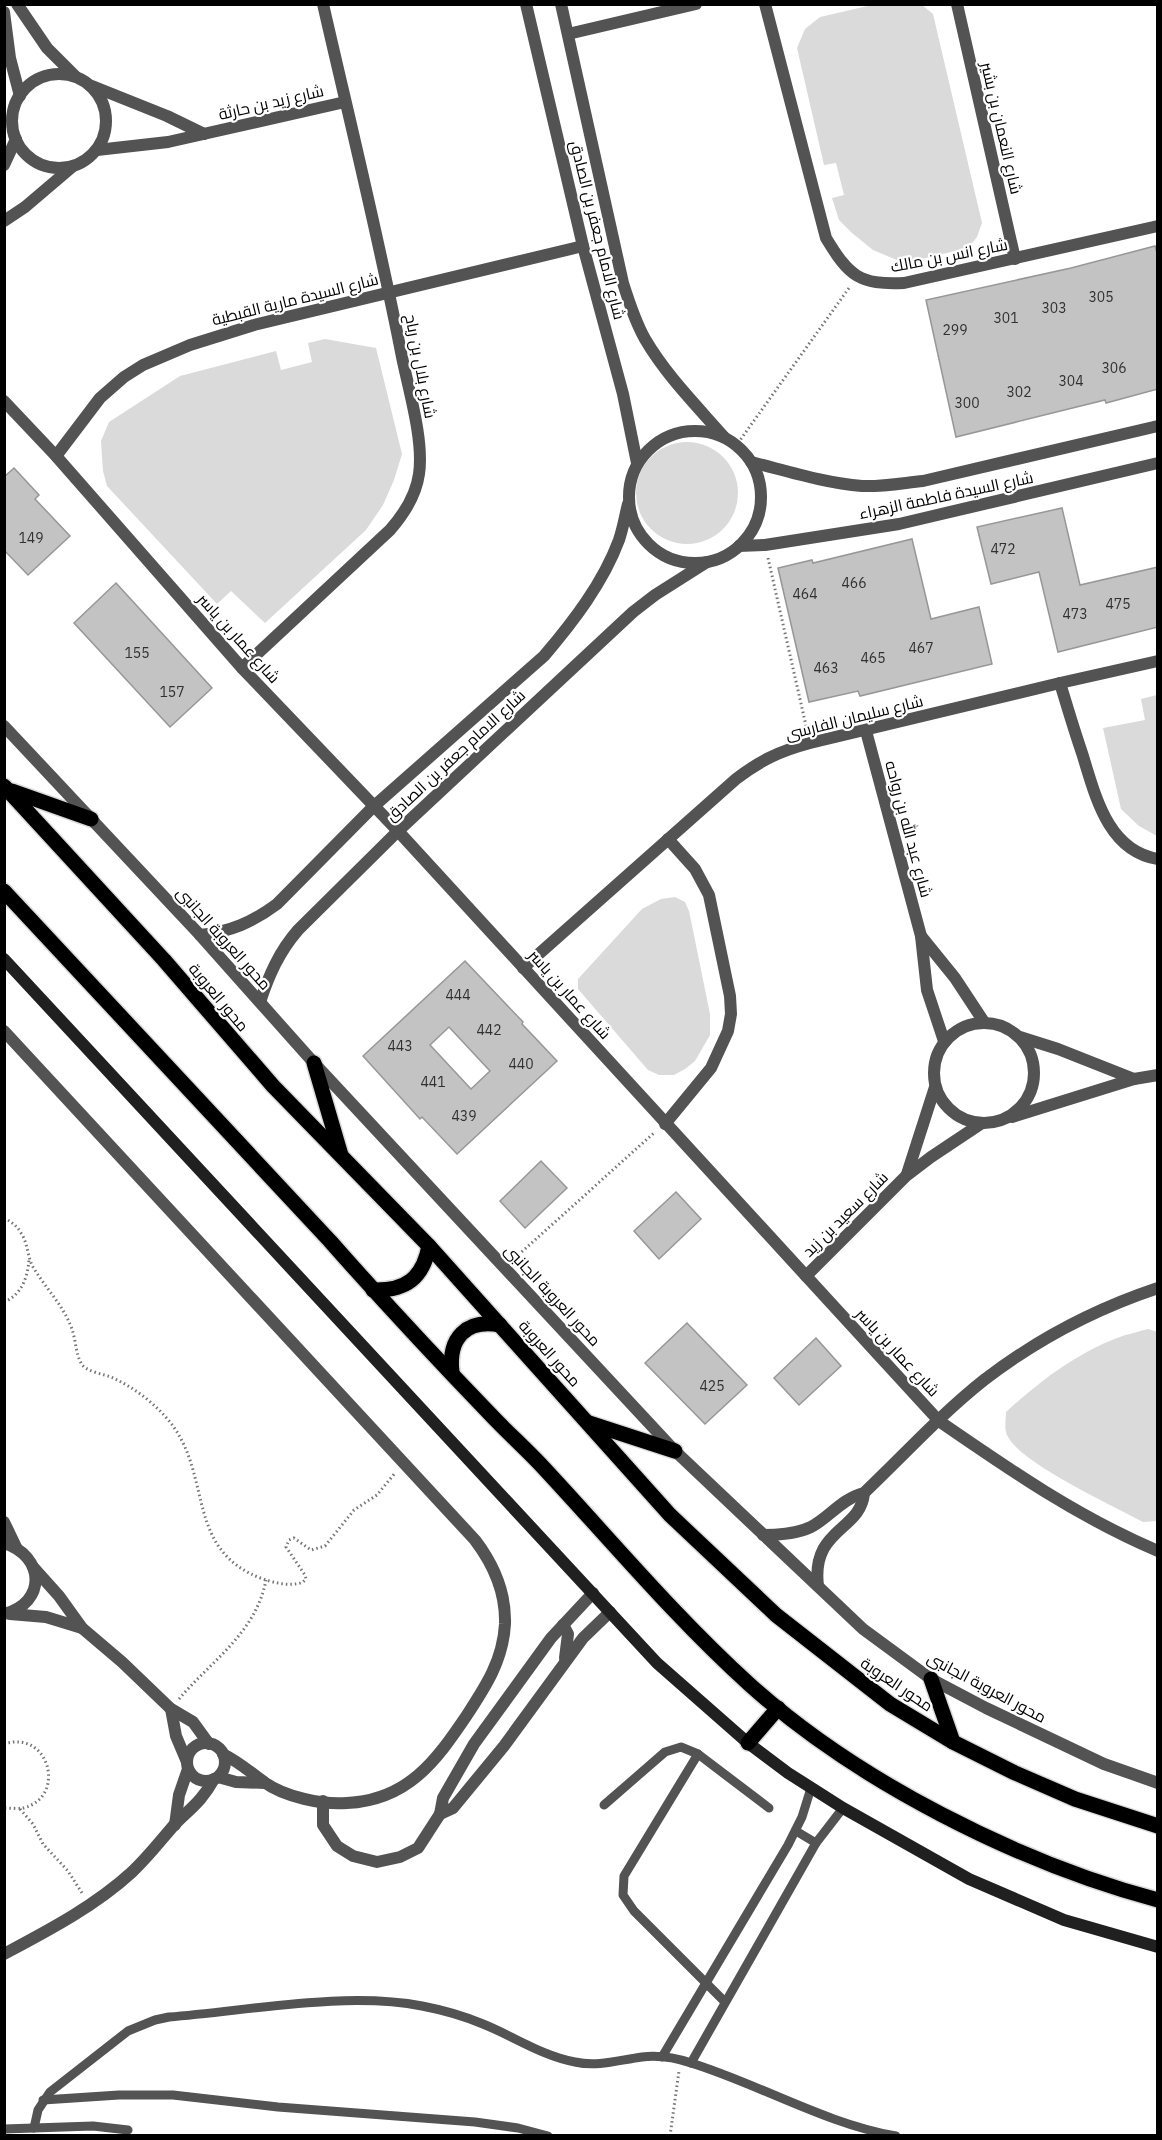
<svg xmlns="http://www.w3.org/2000/svg" width="1162" height="2140" viewBox="0 0 1162 2140" font-family="'IBM Plex Sans',Cairo,sans-serif">
  <style>
    .green { fill: #dadada }
    .building { fill: #c3c3c3; stroke: #979797; stroke-width: 1.5; fill-rule: evenodd }
    .lines { fill: none; stroke-linecap: round; stroke-linejoin: round }
    .primary-casing { stroke: #dbdbdb; stroke-width: 18 }
    .path { stroke: #757575; stroke-width: 3; stroke-dasharray: 1.5 3; stroke-linecap: butt }
    .lane { stroke: #535353; stroke-width: 9 }
    .street { stroke: #535353; stroke-width: 12 }
    .secondary { stroke: #202020; stroke-width: 12 }
    .primary { stroke: #000; stroke-width: 15 }
    .labels { text-anchor: middle; dominant-baseline: central; stroke-width: 4.5; stroke-linejoin: round; paint-order: stroke }
    .number-label { font-size: 14px; fill: #313131 }
    .street-label { font-size: 16px; fill: #000; stroke: #fff }
  </style>
  <rect width="100%" height="100%" fill="#fff"/>
  <g class="green">
    <polygon points="872,5 922,5 933,14 982,223 977,237 968,248 904,263 873,250 852,233 839,220 832,198 844,195 836,163 824,165 797,48 805,29 820,17"/>
    <polygon points="325,339 376,348 402,454 394,480 383,505 366,530 265,623 231,591 217,604 107,486 103,471 101,441 109,422 180,376 276,351 281,370 312,362 308,343"/>
    <circle cx="687" cy="493" r="51"/>
    <polygon points="1157,695 1158,695 1157,836 1139,826 1121,809 1103,728 1145,720 1141,699"/>
    <polygon points="675,897 685,902 689,911 710,1014 710,1035 695,1061 685,1069 674,1075 659,1075 648,1070 578,989 578,979 642,909 661,899"/>
    <path d="M1148 1329 1158 1332V1521L1143 1522C1114 1506 1019 1463 1007 1435 1004 1429 1006 1418 1006 1412 1039 1382 1075 1354 1117 1338 1127 1334 1138 1332 1148 1329Z"/>
  </g>
  <g class="building">
    <polygon points="1155,246 1158,256 1158,389 1106,403 1105,400 956,437 926,300 1071,268"/>
    <polygon points="14,468 39,495 35,499 70,536 28,575 4,550 4,477"/>
    <polygon points="1062,508 1080,585 1158,567 1158,627 1058,652 1039,572 991,584 977,527"/>
    <polygon points="912,539 931,619 979,607 992,664 860,696 858,691 809,702 778,568 812,560 813,563"/>
    <polygon points="116,583 212,688 170,727 74,623"/>
    <path d="M465 961 523 1022 522 1024 557 1061 457 1154 422 1117 420 1119 363 1056ZM449 1027 490 1071 471 1089 430 1045Z"/>
    <polygon points="541,1161 567,1188 525,1228 500,1201"/>
    <polygon points="676,1192 701,1219 659,1259 634,1231"/>
    <polygon points="687,1323 747,1385 705,1424 645,1363"/>
    <polygon points="816,1338 841,1366 799,1405 774,1378"/>
  </g>
  <g class="lines">
    <g class="primary-casing">
      <g id="primary">
        <polyline points="4,786 164,960 273,1086 429,1246 670,1515 776,1615 890,1704 953,1742 1013,1772 1075,1799 1158,1826"/>
        <polyline points="12,791 91,819"/>
        <path d="M4 891 330 1241C382 1300 436 1358 491 1415 507 1432 525 1448 541 1465 610 1539 674 1616 749 1684 856 1781 1019 1863 1158 1900"/>
        <polyline points="314,1063 341,1155"/>
        <path d="M373 1290C406 1291 423 1278 429 1246"/>
        <path d="M452 1372C448 1338 466 1319 500 1325"/>
        <polyline points="589,1423 675,1451"/>
        <polyline points="931,1679 953,1742"/>
        <polyline points="748,1743 778,1708"/>
      </g>
    </g>
    <g class="path">
      <polyline points="738,443 849,288"/>
      <polyline points="768,558 807,730"/>
      <path d="M4 1218C12 1222 17 1226 21 1233 28 1243 27 1256 33 1267 45 1287 61 1303 70 1324 76 1337 75 1352 81 1363 85 1372 105 1374 113 1378 137 1389 158 1406 173 1426 212 1480 186 1551 263 1579 275 1583 291 1587 303 1582L306 1579 305 1575 286 1547 289 1540 294 1538 311 1550 325 1546 354 1510 377 1495 395 1473"/>
      <polyline points="515,1258 655,1132"/>
      <path d="M4 1302C22 1295 28 1276 29 1259"/>
      <path d="M179 1699C211 1661 256 1633 266 1580"/>
      <path d="M4 1744C50 1729 67 1798 23 1808 18 1809 11 1808 4 1808"/>
      <polyline points="20,1809 33,1824 43,1844 68,1871 82,1893"/>
      <polyline points="670,2136 679,2071"/>
    </g>
    <g class="lane">
      <polyline points="698,1754 624,1876 623,1895 634,1911 725,2002"/>
      <polyline points="604,1805 665,1752 681,1747 698,1754 769,1808"/>
      <polyline points="796,1831 816,1843"/>
      <polyline points="662,2057 788,1845 802,1817 811,1788"/>
      <polyline points="691,2063 816,1843 843,1808"/>
      <polyline points="43,2100 119,2095 173,2095 278,2107 475,2122 518,2128 548,2136"/>
      <path d="M34 2128 38 2110 50 2092 128 2031 155 2020 169 2017C248 2011 345 1991 422 2006 443 2010 464 2016 483 2024 513 2036 542 2056 575 2062 598 2067 619 2060 642 2057 658 2055 676 2058 691 2063 759 2084 826 2124 896 2136"/>
      <polyline points="4,2129 93,2126 128,2130"/>
    </g>
    <g class="street">
      <polyline points="17,4 47,48 75,76"/>
      <polyline points="526,4 583,246 623,394 637,463"/>
      <path d="M561 4 623 283C629 302 635 321 645 339 666 375 696 405 724 437"/>
      <path d="M765 4 826 238C849 276 859 285 904 283L1158 226"/>
      <polyline points="957,4 1015,259"/>
      <polyline points="4,12 10,58 20,96"/>
      <polyline points="568,34 696,4"/>
      <circle cx="59" cy="121" r="47"/>
      <polyline points="92,86 167,116 204,134"/>
      <polyline points="97,150 168,142 345,102"/>
      <polyline points="4,165 16,139"/>
      <polyline points="4,221 25,207 72,167"/>
      <path d="M4 401 56 456 242 668 398 831 939 1421C1010 1470 1078 1517 1158 1551"/>
      <circle cx="695" cy="497" r="66"/>
      <polyline points="56,456 100,398 124,377 143,365 190,345 254,325 583,246"/>
      <path d="M751 462C787 471 825 483 862 486 882 487 903 483 923 481L1158 426"/>
      <polyline points="739,546 765,545 899,524 1158,463"/>
      <path d="M242 668 390 530C404 514 416 496 419 474 424 441 409 391 402 357 379 239 350 122 323 4"/>
      <path d="M1060 683C1067 706 1074 730 1082 753 1095 794 1107 851 1158 859"/>
      <polyline points="4,726 200,935 314,1063 675,1451 863,1629 931,1679 986,1708 1104,1764 1158,1783"/>
      <polyline points="866,731 921,936 927,990 944,1041"/>
      <path d="M200 935C230 932 253 922 277 904L373 807 544 656C573 622 603 583 619 540 623 528 625 516 628 504"/>
      <polyline points="921,936 955,978 984,1022"/>
      <path d="M523 968 736 779C761 760 780 751 810 743L1060 683 1158 661"/>
      <path d="M260 1002C269 975 279 952 298 930L398 831 633 612 655 595 707 562"/>
      <circle cx="984" cy="1073" r="50"/>
      <path d="M4 1031 475 1540C494 1565 506 1592 505 1624 503 1660 486 1686 467 1715 436 1761 408 1800 347 1803 323 1805 284 1797 264 1782 250 1772 239 1762 223 1754"/>
      <polyline points="1020,1037 1058,1049 1134,1079"/>
      <polyline points="1012,1117 1134,1079 1158,1075"/>
      <polyline points="665,1124 711,1068 728,1031 731,1014 730,996 709,895 695,869 668,839"/>
      <polyline points="907,1174 935,1087"/>
      <polyline points="806,1276 906,1176 931,1157 982,1123"/>
      <polyline points="4,1522 16,1547"/>
      <path d="M763 1535C779 1535 796 1534 811 1527 830 1517 841 1499 864 1493 903 1456 941 1414 984 1380 1036 1340 1095 1309 1158 1288"/>
      <path d="M4 1543C45 1556 47 1603 4 1614"/>
      <polyline points="33,1567 59,1596 82,1628 122,1662 171,1709 193,1722 209,1744"/>
      <path d="M818 1586C811 1528 861 1531 864 1493"/>
      <polyline points="10,1614 46,1617 82,1628"/>
      <polyline points="563,1625 568,1634 565,1658"/>
      <polyline points="171,1709 176,1736 187,1762"/>
      <circle cx="206" cy="1762" r="19"/>
      <polyline points="218,1777 236,1782 265,1783"/>
      <polyline points="323,1801 323,1825 337,1846 353,1856 377,1862 400,1857 418,1848 440,1814 443,1798 474,1744 551,1638 593,1593"/>
      <polyline points="440,1814 453,1808 504,1746 583,1638 610,1612"/>
      <polyline points="175,1825 179,1795 188,1769"/>
      <path d="M4 1954C49 1930 95 1906 132 1872 148 1857 161 1840 175 1824 191 1808 202 1801 214 1779"/>
    </g>
    <polyline class="secondary" points="4,959 657,1663 748,1743 788,1773 843,1808 969,1879 1064,1920 1158,1947"/>
    <use href="#primary" class="primary"/>
  </g>
  <g class="labels">
    <g class="number-label">
      <text x="1101" y="297">305</text>
      <text x="1054" y="308">303</text>
      <text x="1006" y="318">301</text>
      <text x="955" y="330">299</text>
      <text x="1114" y="368">306</text>
      <text x="1071" y="381">304</text>
      <text x="1019" y="392">302</text>
      <text x="967" y="403">300</text>
      <text x="31" y="538">149</text>
      <text x="1003" y="549">472</text>
      <text x="854" y="583">466</text>
      <text x="805" y="594">464</text>
      <text x="1118" y="604">475</text>
      <text x="1075" y="614">473</text>
      <text x="921" y="648">467</text>
      <text x="137" y="653">155</text>
      <text x="873" y="658">465</text>
      <text x="826" y="668">463</text>
      <text x="172" y="692">157</text>
      <text x="458" y="995">444</text>
      <text x="489" y="1030">442</text>
      <text x="400" y="1046">443</text>
      <text x="521" y="1064">440</text>
      <text x="433" y="1082">441</text>
      <text x="464" y="1116">439</text>
      <text x="712" y="1386">425</text>
    </g>
    <g class="street-label">
      <text transform="translate(271 102) rotate(-13)">شارع زيد بن حارثة</text>
      <text transform="translate(1002 128) rotate(77)">شارع النعمان بن بشير</text>
      <text transform="translate(598 230) rotate(76)">شارع الامام جعفر بن الصادق</text>
      <text transform="translate(949 255) rotate(-11)">شارع انس بن مالك</text>
      <text transform="translate(295 299) rotate(-14)">شارع السيدة مارية القبطية</text>
      <text transform="translate(421 366) rotate(79)">شارع بلال بن رباح</text>
      <text transform="translate(946 495) rotate(-12)">شارع السيدة فاطمة الزهراء</text>
      <text transform="translate(239 638) rotate(48)">شارع عمار بن ياسر</text>
      <text transform="translate(854 717) rotate(-14)">شارع سليمان الفارسى</text>
      <text transform="translate(455 755) rotate(-43)">شارع الامام جعفر بن الصادق</text>
      <text transform="translate(909 829) rotate(75)">شارع عبد الله بن رواحه</text>
      <text transform="translate(224 938) rotate(48)">محور العروبة الجانبى</text>
      <text transform="translate(570 994) rotate(48)">شارع عمار بن ياسر</text>
      <text transform="translate(219 997) rotate(50)">محور العروبة</text>
      <text transform="translate(845 1214) rotate(-45)">شارع سعيد بن زيد</text>
      <text transform="translate(553 1295) rotate(47)">محور العروبة الجانبى</text>
      <text transform="translate(898 1352) rotate(47)">شارع عمار بن ياسر</text>
      <text transform="translate(550 1353) rotate(48)">محور العروبة</text>
      <text transform="translate(897 1684) rotate(34)">محور العروبة</text>
      <text transform="translate(987 1687) rotate(28)">محور العروبة الجانبى</text>
    </g>
  </g>
  <rect width="1162" height="2140" fill="none" stroke="#000000" stroke-width="12"/>
</svg>
